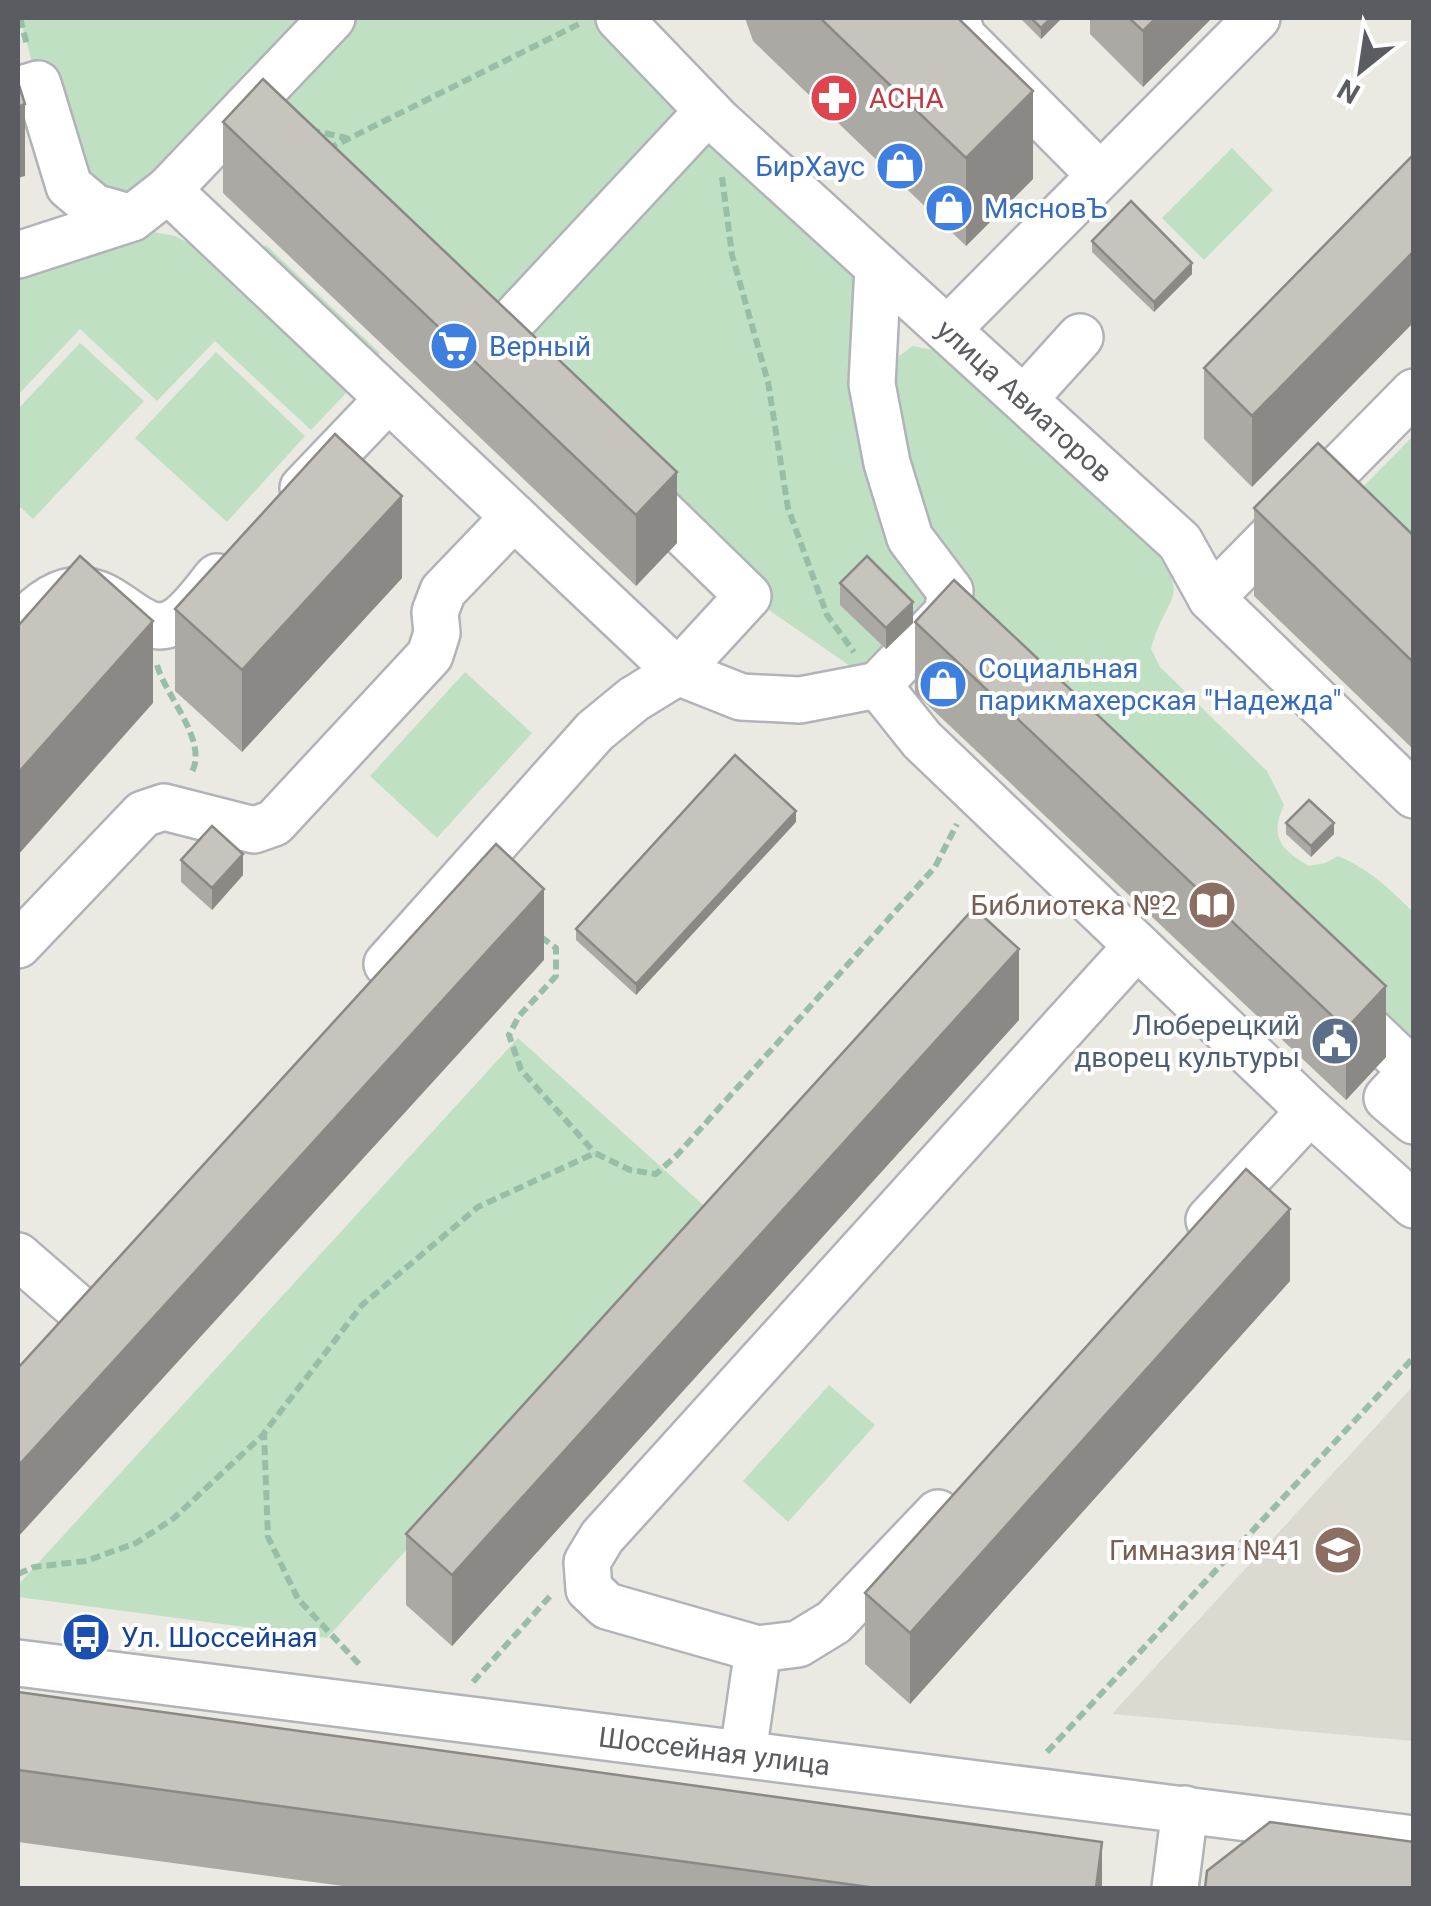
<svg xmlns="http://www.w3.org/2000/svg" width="1431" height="1906" viewBox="0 0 1431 1906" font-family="Roboto,sans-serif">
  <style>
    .education { fill: #dbd9d0 }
    .green { fill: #c0e0c4 }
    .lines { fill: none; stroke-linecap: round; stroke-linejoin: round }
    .minor-casing { stroke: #b2b3b8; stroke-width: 50 }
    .path { stroke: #99bea8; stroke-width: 6; stroke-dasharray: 10 5; stroke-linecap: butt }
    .minor { stroke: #fff; stroke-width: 45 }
    .wall { fill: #aba9a3 }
    .shaded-wall { fill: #8b8985 }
    .building { fill: #c7c4be; stroke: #8b8985; stroke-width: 2.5 }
    .labels { text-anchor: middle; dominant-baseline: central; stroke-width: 8; stroke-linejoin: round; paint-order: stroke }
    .health-label { font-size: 28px; fill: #be3a42; stroke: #fff; text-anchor: start }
    .shop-label { font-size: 28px; fill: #366cbe; stroke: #fff; text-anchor: start }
    .street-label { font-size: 28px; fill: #5a5c61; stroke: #fff }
    .education-label { font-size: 28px; fill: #785e54; stroke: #fff; text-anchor: end }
    .service-label { font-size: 28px; fill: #4e5e75; stroke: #fff; text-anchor: end }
    .transit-label { font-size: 28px; fill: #164399; stroke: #fff; text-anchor: start }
  </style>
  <rect width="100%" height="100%" fill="#ebeae2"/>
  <polygon class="education" points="1413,1386 1413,1741 1112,1714"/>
  <g class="green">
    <polygon points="20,18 619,18 878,267 872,384 950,591 878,685 748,596 244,111 168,190 94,207 38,84"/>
    <polygon points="1232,148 1273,190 1204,260 1162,218"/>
    <polygon points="154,232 175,236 194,246 348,391 311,430 215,341 157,401 80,329 18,395 18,277"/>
    <polygon points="266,245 380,353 371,363 256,255"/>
    <polygon points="80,343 144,401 33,519 18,505 18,409"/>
    <path d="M913 346 933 350 962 369 1148 542C1195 600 1166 592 1151 649L1160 667 1267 771 1284 805C1269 838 1281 849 1309 866L1325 863 1338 856C1369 869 1390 889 1413 912V1061L995 667 924 515 893 382 899 356Z"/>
    <polygon points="216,352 305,436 227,522 135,438"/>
    <polygon points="1413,436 1413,542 1360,490"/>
    <polygon points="465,672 532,733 437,838 370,776"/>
    <polygon points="518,1038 711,1212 327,1638 18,1597 18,1585"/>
    <polygon points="829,1385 875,1425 788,1522 743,1481"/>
  </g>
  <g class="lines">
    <g class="minor-casing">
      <g id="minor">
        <path id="s1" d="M619 18 719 122 1180 542 1211 598 1414 795"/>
        <polyline points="957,18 962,36 1100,175"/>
        <polyline points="18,90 38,84 69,186 94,207 132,218"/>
        <polyline points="168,190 678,672 741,697 800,700 878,685 922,740 1310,1111"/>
        <polyline points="18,255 132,218 168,190 332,18"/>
        <polyline points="878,267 872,384 887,463 910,538 950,591 948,612 878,685"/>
        <polyline points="948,329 1257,18"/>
        <polyline points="490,345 708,111"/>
        <polyline points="1024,399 1080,337"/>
        <polyline points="303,488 388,399"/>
        <polyline points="1211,598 1414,392"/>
        <path d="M18 628C99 534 128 648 174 622 190 614 205 591 217 577"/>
        <polyline points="18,945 143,814 164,807 254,830 274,823 430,655 437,633 435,612 443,591 514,517"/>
        <polyline points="387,964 595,731 634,699 678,672 748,596 635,486"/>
        <polyline points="1343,1005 1412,1071 1387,1098 1414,1121"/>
        <polyline points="1209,1220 1310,1111 1414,1205"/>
        <polyline points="18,1256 80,1310"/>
        <polyline points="758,1649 607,1606 589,1589 587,1562 602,1537 1137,946"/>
        <path id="s2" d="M18 1663 1414 1839"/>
        <polyline points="743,1753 758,1649 798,1644 834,1622 938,1513"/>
        <polyline points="1175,1888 1185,1809"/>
      </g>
    </g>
    <g class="path">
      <polyline points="20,18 27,45"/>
      <polyline points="310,130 347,138"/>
      <polyline points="328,149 581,23"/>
      <polyline points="722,177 732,255 768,382 788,508 827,615 854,652"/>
      <path d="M157 665C166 697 208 740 192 772"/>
      <polyline points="541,937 556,948 556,976 519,1016 509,1035 521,1070 595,1153"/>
      <polyline points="18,1574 34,1567 86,1561 136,1543 174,1518 264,1434"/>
      <polyline points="359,1664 298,1599 268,1537 264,1433 362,1305 478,1207 595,1153 630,1170 656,1174 677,1155 935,867 957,824"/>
      <polyline points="473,1682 552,1594"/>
      <polyline points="1047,1752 1414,1357"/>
    </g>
    <use href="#minor" class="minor"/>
  </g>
  <g class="wall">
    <polygon points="745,18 958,18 1033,179 966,246 753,41"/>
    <polygon points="1020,18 1061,18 1061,19 1041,39"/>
    <polygon points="1090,18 1212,18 1143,87 1090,34"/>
    <polygon points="223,122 677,543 636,586 223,193"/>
    <polygon points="1414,154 1252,487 1204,439 1204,368"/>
    <polygon points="1092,241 1192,274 1154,312 1092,252"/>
    <polygon points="1254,508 1414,536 1414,750 1254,596"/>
    <polygon points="402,578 242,752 175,691 175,609"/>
    <polygon points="840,583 913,623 886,649 840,605"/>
    <polygon points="915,622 1386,1057 1346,1100 915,693"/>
    <polygon points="796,822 636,995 576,940 576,929"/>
    <polygon points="1286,823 1334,834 1311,857 1286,834"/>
    <polygon points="181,860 243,875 212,910 181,882"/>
    <polygon points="1019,1020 452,1646 406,1605 406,1534"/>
    <polygon points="1290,1281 910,1704 865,1664 865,1593"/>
    <polygon points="18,1692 1102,1888 358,1888 18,1842"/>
  </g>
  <g class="shaded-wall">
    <polygon points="1051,18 1061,18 1061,19 1041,39 1041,28"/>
    <polygon points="1156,18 1212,18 1143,87 1143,31"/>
    <polygon points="1033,91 1033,179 966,246 966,158"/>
    <polygon points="25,104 25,176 18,178 18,107"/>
    <polygon points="1414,251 1414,322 1252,487 1252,416"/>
    <polygon points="1192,263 1192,274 1154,312 1154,302"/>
    <polygon points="677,472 677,543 636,586 636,515"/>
    <polygon points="402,496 402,578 242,752 242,670"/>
    <polygon points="913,602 913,623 886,649 886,628"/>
    <polygon points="153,621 153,703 18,855 18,773"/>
    <polygon points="796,811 796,822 636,995 636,984"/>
    <polygon points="1334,823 1334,834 1311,857 1311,846"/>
    <polygon points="243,854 243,875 212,910 212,888"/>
    <polygon points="544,889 544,960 18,1537 18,1466"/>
    <polygon points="1019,949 1019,1020 452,1646 452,1575"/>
    <polygon points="1386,986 1386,1057 1346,1100 1346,1029"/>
    <polygon points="1290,1209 1290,1281 910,1704 910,1633"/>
    <polygon points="1102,1842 1102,1888 1096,1888"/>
  </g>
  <g class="building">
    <polygon points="820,18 958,18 1033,91 966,158"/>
    <polygon points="1031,18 1051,18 1041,28"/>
    <polygon points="1129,18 1156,18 1143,31"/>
    <polygon points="263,79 677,472 636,515 223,122"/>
    <polygon points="18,82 25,104 18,107"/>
    <polygon points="1414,154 1414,251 1252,416 1204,368"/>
    <polygon points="1131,201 1192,263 1154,302 1092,241"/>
    <polygon points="335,434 402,496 242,670 175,609"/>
    <polygon points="1318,443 1414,536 1414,663 1254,508"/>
    <polygon points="80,556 153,621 18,773 18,626"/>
    <polygon points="867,556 913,602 886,628 840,583"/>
    <polygon points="954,580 1386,986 1346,1029 915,622"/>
    <polygon points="735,755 796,811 636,984 576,929"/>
    <polygon points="1309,800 1334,823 1311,846 1286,823"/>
    <polygon points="212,826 243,854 212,888 181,860"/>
    <polygon points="496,844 544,889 18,1466 18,1368"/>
    <polygon points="974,908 1019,949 452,1575 406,1534"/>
    <polygon points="1246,1169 1290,1209 910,1633 865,1593"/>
    <polygon points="18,1692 1102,1842 1096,1888 876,1888 18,1770"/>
    <polygon points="1270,1822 1414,1842 1414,1888 1205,1888 1207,1871"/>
  </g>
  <defs>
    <g id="pharmacy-disc" transform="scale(2.5)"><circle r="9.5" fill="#e0444e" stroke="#fff"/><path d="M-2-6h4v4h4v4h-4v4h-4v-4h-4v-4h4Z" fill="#fff"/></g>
    <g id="shop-disc" transform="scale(2.5)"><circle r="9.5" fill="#3f7fe0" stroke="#fff"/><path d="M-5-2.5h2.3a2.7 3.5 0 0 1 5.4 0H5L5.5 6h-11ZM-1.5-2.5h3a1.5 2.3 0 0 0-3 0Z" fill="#fff"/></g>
    <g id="supermarket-disc" transform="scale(2.5)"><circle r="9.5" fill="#3f7fe0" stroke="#fff"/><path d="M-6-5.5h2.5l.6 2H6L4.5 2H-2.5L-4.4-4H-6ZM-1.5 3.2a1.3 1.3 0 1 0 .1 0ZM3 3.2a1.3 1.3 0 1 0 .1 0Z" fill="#fff"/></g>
    <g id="library-disc" transform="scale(2.5)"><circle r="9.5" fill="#8d6e63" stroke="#fff"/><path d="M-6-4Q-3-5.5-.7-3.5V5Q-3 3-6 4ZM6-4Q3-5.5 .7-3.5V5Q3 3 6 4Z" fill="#fff"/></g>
    <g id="civic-disc" transform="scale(2.5)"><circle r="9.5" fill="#5c6f8a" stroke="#fff"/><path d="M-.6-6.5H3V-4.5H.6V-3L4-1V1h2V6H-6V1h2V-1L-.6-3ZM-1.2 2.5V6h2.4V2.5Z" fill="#fff"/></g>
    <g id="school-disc" transform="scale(2.5)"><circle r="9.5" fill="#8d6e63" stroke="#fff"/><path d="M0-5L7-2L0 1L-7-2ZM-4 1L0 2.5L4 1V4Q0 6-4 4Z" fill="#fff"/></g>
    <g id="bus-disc" transform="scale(2.5)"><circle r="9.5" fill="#1a4fb4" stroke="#fff"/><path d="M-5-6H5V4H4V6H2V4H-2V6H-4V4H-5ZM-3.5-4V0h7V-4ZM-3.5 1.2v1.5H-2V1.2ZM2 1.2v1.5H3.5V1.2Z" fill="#fff"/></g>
  </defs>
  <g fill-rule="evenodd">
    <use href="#pharmacy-disc" x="834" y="98"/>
    <use href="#shop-disc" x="900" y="166"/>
    <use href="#shop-disc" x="949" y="208"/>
    <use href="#supermarket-disc" x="454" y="346"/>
    <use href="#shop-disc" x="943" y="684"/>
    <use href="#library-disc" x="1212" y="905"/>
    <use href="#civic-disc" x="1335" y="1041"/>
    <use href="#school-disc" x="1338" y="1550"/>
    <use href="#bus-disc" x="86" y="1637"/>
  </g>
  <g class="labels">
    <g class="health-label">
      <text x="869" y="98">АСНА</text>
    </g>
    <g class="shop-label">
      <text x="865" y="166" text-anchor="end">БирХаус</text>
      <text x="984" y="208">МясновЪ</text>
      <text x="489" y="346">Верный</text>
      <text x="978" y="668">Социальная<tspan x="978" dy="32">парикмахерская "Надежда"</tspan></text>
    </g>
    <g class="street-label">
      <text stroke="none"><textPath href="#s1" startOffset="558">улица Авиаторов</textPath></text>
      <text stroke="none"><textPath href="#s2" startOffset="702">Шоссейная улица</textPath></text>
    </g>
    <g class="education-label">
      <text x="1177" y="905">Библиотека №2</text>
      <text x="1303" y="1550">Гимназия №41</text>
    </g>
    <g class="service-label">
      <text x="1300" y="1025">Люберецкий<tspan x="1300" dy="32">дворец культуры</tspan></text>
    </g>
    <g class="transit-label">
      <text x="121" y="1637">Ул. Шоссейная</text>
    </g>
  </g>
  <rect width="1431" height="1906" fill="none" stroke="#5a5c61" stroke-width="40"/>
  <g transform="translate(1361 70) rotate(210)" stroke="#ffffff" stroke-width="8" paint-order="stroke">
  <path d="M0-8L18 38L0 25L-18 38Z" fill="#5a5c61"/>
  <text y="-15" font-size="28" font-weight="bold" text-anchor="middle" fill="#5a5c61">N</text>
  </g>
</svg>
